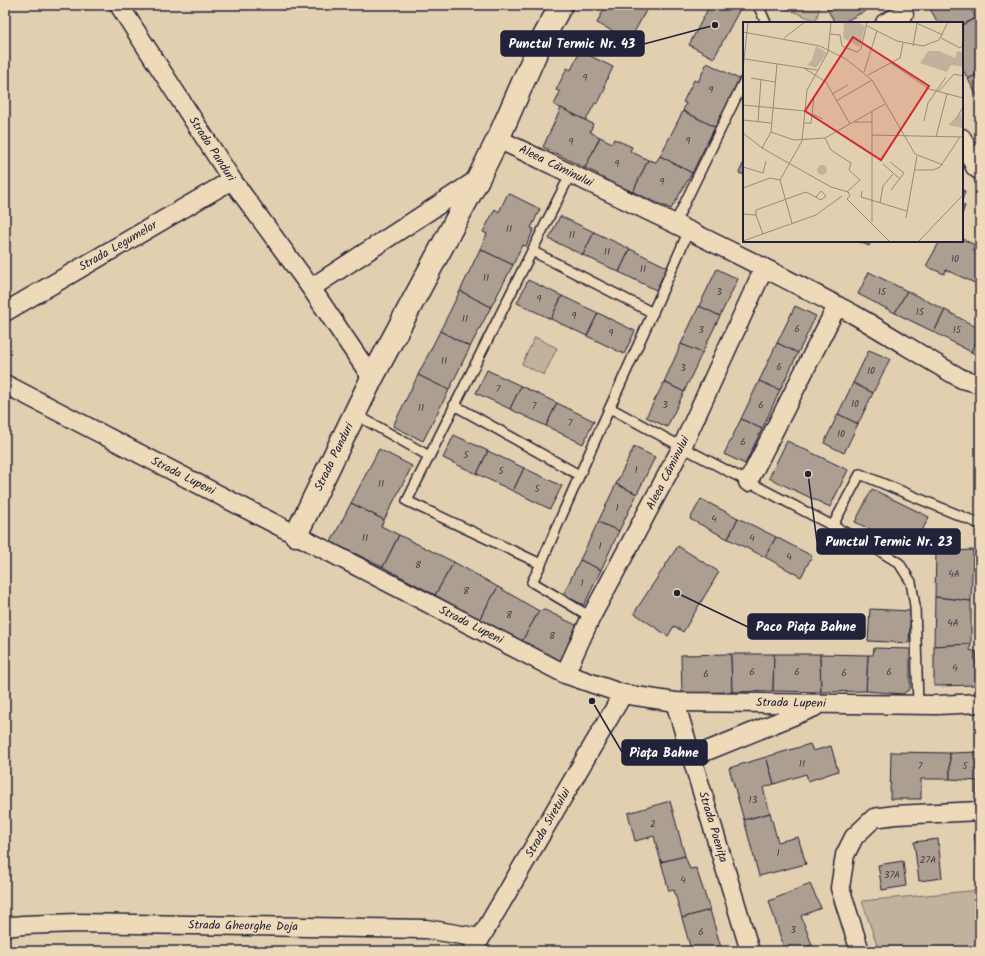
<svg xmlns="http://www.w3.org/2000/svg" width="985" height="956" viewBox="0 0 985 956" font-family="Kalam,sans-serif">
  <style>
    .green { fill: #c2b29d; stroke: #726a6c }
    .building { fill: #ac9e90; stroke: #22223b }
    .lines { fill: none; stroke-linecap: round; stroke-linejoin: round }
    .service-casing { stroke: #22223b; stroke-width: 12 }
    .minor-casing { stroke: #22223b; stroke-width: 21 }
    .tertiary-casing { stroke: #22223b; stroke-width: 25 }
    .service { stroke: #eedab8; stroke-width: 9 }
    .minor { stroke: #eedab8; stroke-width: 18 }
    .tertiary { stroke: #eedab8; stroke-width: 22 }
    .labels { text-anchor: middle; dominant-baseline: central; stroke-width: 3.5; stroke-linejoin: round; paint-order: stroke }
    .number-label { font-size: 10px; fill: #444150 }
    .street-label { font-size: 12px; fill: #22223b; stroke: #eedab8 }
    .inset-road { fill: none; stroke: #958a81; stroke-width: 1 }
    .view { fill: #d62828; fill-opacity: 0.15; stroke: #d62828; stroke-width: 2 }
    .inset-edge { fill: none; stroke: #22223b; stroke-width: 2 }
    .leader { fill: none; stroke: #22223b; stroke-width: 1.5 }
    .callout-dot { fill: #22223b; stroke: #eedab8; stroke-width: 1.5 }
    .callout { fill: #22223b; stroke: #22223b; stroke-width: 1.5 }
    .callout-label { font-size: 13px; text-anchor: middle; font-weight: bold; fill: #fff }
  </style>
  <rect width="100%" height="100%" fill="#e2cfb0"/>
  <filter id="ink" filterUnits="userSpaceOnUse"><feTurbulence type="fractalNoise" baseFrequency=".025" numOctaves="2"/><feDisplacementMap in="SourceGraphic" scale="8" xChannelSelector="R" yChannelSelector="G"/><feConvolveMatrix kernelMatrix="1 2 1 2 8 2 1 2 1" color-interpolation-filters="sRGB"/></filter>
  <g filter="url(#ink)">
    <g class="green">
      <polygon points="784,5 820,5 816,21 783,7"/>
      <polygon points="535,337 557,348 544,375 522,364"/>
      <polygon points="980,890 980,951 879,951 862,901"/>
    </g>
    <g class="building">
      <polygon points="606,5 649,5 630,40 597,23"/>
      <polygon points="710,5 742,5 714,58 689,45"/>
      <polygon points="825,5 867,5 869,9 842,23 835,23"/>
      <polygon points="928,5 969,5 976,18 962,25 962,23 938,23"/>
      <polygon points="976,18 980,26 980,73 968,79 962,68 962,25"/>
      <polygon points="580,51 613,67 604,86 606,87 598,103 595,103 586,120 554,105 560,92 556,90 567,68 571,70"/>
      <polygon points="707,63 739,79 730,98 733,99 725,115 721,115 715,127 683,111 686,103 683,102 694,80 698,82"/>
      <polygon points="980,73 980,102 968,79"/>
      <polygon points="561,108 593,124 590,132 600,137 585,168 543,147"/>
      <polygon points="683,111 715,127 692,173 660,156"/>
      <polygon points="600,137 612,143 614,139 632,147 630,151 648,160 633,192 617,185 616,187 597,178 598,174 585,168"/>
      <polygon points="660,156 692,173 671,209 633,192 648,160 656,162"/>
      <polygon points="744,162 744,175 739,173"/>
      <polygon points="962,190 965,191 962,200"/>
      <polygon points="508,193 540,209 531,228 534,229 526,246 522,245 513,265 480,249 487,234 483,232 495,209 499,212"/>
      <polygon points="962,204 965,206 962,214"/>
      <polygon points="560,216 594,232 583,255 549,239"/>
      <polygon points="594,232 630,249 619,272 583,255"/>
      <polygon points="962,239 975,245 973,250 980,253 980,277 977,284 946,270 944,274 926,266 940,241 962,241"/>
      <polygon points="858,241 871,241 869,246"/>
      <polygon points="480,249 513,265 491,307 460,291"/>
      <polygon points="630,249 667,267 656,290 619,272"/>
      <polygon points="717,269 738,279 720,316 699,306"/>
      <polygon points="869,272 907,291 895,313 858,294"/>
      <polygon points="528,280 562,296 551,319 517,303"/>
      <polygon points="460,291 491,307 470,347 440,331"/>
      <polygon points="907,291 945,310 934,332 895,313"/>
      <polygon points="562,296 598,313 587,336 551,319"/>
      <polygon points="699,306 720,316 702,353 681,344"/>
      <polygon points="795,306 816,316 798,353 777,343"/>
      <polygon points="945,310 980,329 980,334 971,352 934,332"/>
      <polygon points="598,313 635,331 624,354 587,336"/>
      <polygon points="440,331 470,347 449,390 418,375"/>
      <polygon points="980,334 980,356 971,352"/>
      <polygon points="777,343 798,353 780,390 759,381"/>
      <polygon points="681,344 702,353 684,392 664,382"/>
      <polygon points="869,350 890,359 873,393 853,383"/>
      <polygon points="487,370 521,386 510,409 476,393"/>
      <polygon points="418,375 449,390 423,441 393,426"/>
      <polygon points="759,381 780,390 762,429 741,419"/>
      <polygon points="664,382 684,392 667,427 646,417"/>
      <polygon points="853,383 873,393 858,424 838,414"/>
      <polygon points="521,386 557,403 546,426 510,409"/>
      <polygon points="557,403 594,421 583,444 546,426"/>
      <polygon points="838,414 858,424 844,453 824,443"/>
      <polygon points="741,419 762,429 745,464 724,454"/>
      <polygon points="454,435 488,451 477,474 443,458"/>
      <polygon points="787,441 848,470 830,507 769,478"/>
      <polygon points="634,447 655,457 637,494 616,484"/>
      <polygon points="379,449 412,466 384,520 351,503"/>
      <polygon points="488,451 524,468 513,491 477,474"/>
      <polygon points="524,468 562,486 550,509 513,491"/>
      <polygon points="616,484 637,494 619,531 598,522"/>
      <polygon points="872,489 929,517 912,550 855,522"/>
      <polygon points="701,499 738,518 728,539 690,519"/>
      <polygon points="351,503 384,520 381,526 399,535 383,567 331,542"/>
      <polygon points="738,518 776,537 765,557 728,539"/>
      <polygon points="598,522 619,531 601,570 580,560"/>
      <polygon points="399,535 454,562 435,595 383,567"/>
      <polygon points="776,537 812,556 801,577 765,557"/>
      <polygon points="678,546 719,572 683,632 674,626 668,636 634,613"/>
      <polygon points="973,550 971,601 935,597 936,552"/>
      <polygon points="580,560 601,570 584,605 563,595"/>
      <polygon points="454,562 498,587 479,620 435,595"/>
      <polygon points="498,587 539,611 521,643 479,620"/>
      <polygon points="935,597 971,601 971,644 934,646"/>
      <polygon points="870,609 911,611 909,643 868,641"/>
      <polygon points="545,610 582,628 564,665 521,643 539,611"/>
      <polygon points="971,644 970,650 977,652 976,685 934,686 934,646"/>
      <polygon points="874,648 910,649 910,689 903,694 866,691 868,655 873,655"/>
      <polygon points="977,652 980,652 980,685 976,685"/>
      <polygon points="731,654 732,692 682,693 681,655"/>
      <polygon points="731,654 774,654 773,691 732,692"/>
      <polygon points="774,654 820,654 821,692 773,691"/>
      <polygon points="820,654 868,655 866,691 821,692"/>
      <polygon points="810,744 813,751 831,746 838,771 808,781 806,774 774,784 766,757"/>
      <polygon points="891,752 950,753 950,779 921,779 921,799 890,799"/>
      <polygon points="980,752 980,794 976,794 977,781 950,779 950,753"/>
      <polygon points="766,757 774,784 763,788 770,813 744,820 729,768"/>
      <polygon points="670,801 685,856 661,862 654,836 635,841 628,813"/>
      <polygon points="770,813 778,842 798,837 806,864 759,876 744,820"/>
      <polygon points="980,831 980,873 979,873 974,832"/>
      <polygon points="938,839 942,878 919,881 914,842"/>
      <polygon points="685,856 690,869 696,868 710,910 682,918 674,890 669,891 661,862"/>
      <polygon points="903,861 906,886 882,890 878,865"/>
      <polygon points="810,884 821,908 801,916 812,945 795,951 785,951 769,901"/>
      <polygon points="710,910 722,951 675,951 690,946 682,918"/>
      <polygon points="812,945 814,951 795,951"/>
      <polygon points="262,947 262,951 246,951 246,948"/>
    </g>
    <g class="lines">
      <g class="service-casing">
        <g id="service">
          <polyline points="758,5 766,23"/>
          <polyline points="571,173 407,501 541,564 532,582 591,617"/>
          <polyline points="675,223 744,81"/>
          <polyline points="532,251 653,313"/>
          <polyline points="454,405 579,475"/>
          <polyline points="610,408 682,447 873,547 899,563 911,582 915,606 918,705"/>
          <polyline points="355,414 429,456"/>
          <polyline points="833,525 860,474 980,524"/>
          <path d="M541 564C588 452 641 342 689 230"/>
        </g>
      </g>
      <g class="minor-casing">
        <g id="minor">
          <polyline points="119,5 232,180 311,288 372,378"/>
          <polyline points="885,23 904,14"/>
          <polyline points="962,138 975,167 980,171"/>
          <path d="M498 139C617 196 737 252 853 314 890 335 925 358 962 379L980 384"/>
          <polyline points="311,288 478,179"/>
          <polyline points="5,312 232,180"/>
          <polyline points="5,384 565,674 623,694 675,702 937,705 980,703"/>
          <polyline points="748,482 837,306"/>
          <polyline points="565,674 591,617 682,447 764,268"/>
          <polyline points="675,702 750,951"/>
          <polyline points="692,757 815,707"/>
          <polyline points="5,927 23,925 77,923 426,929 480,938"/>
          <polyline points="473,951 623,694"/>
          <polyline points="860,951 840,888 845,855 854,837 874,818 895,815 980,811"/>
        </g>
      </g>
      <g class="tertiary-casing">
        <polyline id="tertiary" points="296,535 372,378 478,179 498,139 538,48 561,5"/>
      </g>
      <use href="#service" class="service"/>
      <use href="#minor" class="minor"/>
      <use href="#tertiary" class="tertiary"/>
    </g>
  </g>
  <g class="labels">
    <g class="number-label">
      <text x="585" y="78">9</text>
      <text x="711" y="90">9</text>
      <text x="688" y="141">9</text>
      <text x="571" y="142">9</text>
      <text x="617" y="164">9</text>
      <text x="662" y="182">9</text>
      <text x="509" y="229">11</text>
      <text x="572" y="235">11</text>
      <text x="607" y="252">11</text>
      <text x="955" y="259">10</text>
      <text x="643" y="269">11</text>
      <text x="486" y="278">11</text>
      <text x="719" y="292">3</text>
      <text x="882" y="292">15</text>
      <text x="539" y="299">9</text>
      <text x="920" y="312">15</text>
      <text x="574" y="316">9</text>
      <text x="465" y="319">11</text>
      <text x="797" y="329">6</text>
      <text x="701" y="330">3</text>
      <text x="957" y="330">15</text>
      <text x="611" y="333">9</text>
      <text x="444" y="361">11</text>
      <text x="779" y="367">6</text>
      <text x="683" y="368">3</text>
      <text x="871" y="371">10</text>
      <text x="498" y="389">7</text>
      <text x="855" y="404">10</text>
      <text x="665" y="405">3</text>
      <text x="761" y="405">6</text>
      <text x="534" y="406">7</text>
      <text x="421" y="408">11</text>
      <text x="570" y="423">7</text>
      <text x="841" y="434">10</text>
      <text x="743" y="442">6</text>
      <text x="466" y="455">5</text>
      <text x="636" y="470">1</text>
      <text x="501" y="471">5</text>
      <text x="381" y="484">11</text>
      <text x="537" y="489">5</text>
      <text x="617" y="508">1</text>
      <text x="714" y="519">4</text>
      <text x="365" y="538">11</text>
      <text x="752" y="538">4</text>
      <text x="600" y="546">1</text>
      <text x="789" y="557">4</text>
      <text x="418" y="565">8</text>
      <text x="954" y="574">4A</text>
      <text x="582" y="583">1</text>
      <text x="466" y="591">8</text>
      <text x="509" y="615">8</text>
      <text x="953" y="623">4A</text>
      <text x="552" y="636">8</text>
      <text x="955" y="668">4</text>
      <text x="752" y="672">6</text>
      <text x="797" y="672">6</text>
      <text x="889" y="672">6</text>
      <text x="844" y="673">6</text>
      <text x="706" y="674">6</text>
      <text x="802" y="764">11</text>
      <text x="920" y="766">7</text>
      <text x="965" y="766">5</text>
      <text x="753" y="800">13</text>
      <text x="653" y="824">2</text>
      <text x="778" y="853">1</text>
      <text x="928" y="860">27A</text>
      <text x="892" y="875">37A</text>
      <text x="683" y="880">4</text>
      <text x="793" y="930">3</text>
      <text x="701" y="932">6</text>
    </g>
    <g class="street-label">
      <text transform="translate(212 149) rotate(57)">Strada Panduri</text>
      <text transform="translate(556 166) rotate(26)">Aleea Căminului</text>
      <text transform="translate(118 246) rotate(-30)">Strada Legumelor</text>
      <text transform="translate(334 457) rotate(-64)">Strada Panduri</text>
      <text transform="translate(668 473) rotate(-63)">Aleea Căminului</text>
      <text transform="translate(183 476) rotate(27)">Strada Lupeni</text>
      <text transform="translate(471 625) rotate(27)">Strada Lupeni</text>
      <text transform="translate(791 703) rotate(1)">Strada Lupeni</text>
      <text transform="translate(548 823) rotate(-60)">Strada Siretului</text>
      <text transform="translate(713 827) rotate(73)">Strada Poenița</text>
      <text transform="translate(243 926) rotate(1)">Strada Gheorghe Doja</text>
    </g>
  </g>
  <g transform="translate(743 22)">
    <rect width="220" height="220" fill="#e2cfb0"/>
    <path d="M101 0H114L122 4 117 25 100 16ZM73 24 84 31 73 46 64 43 69 38ZM185 29H196L212 36 214 29 220 30V45L208 43 204 50 177 41ZM218 91 220 106 205 103ZM74 148a5 5 0 1 1 10 0a5 5 0 1 1-10 0Z" fill="#c2b29d"/>
    <path class="inset-road" d="M171 0 200 13M124 4 154 19 180 24 196 18 205 0M0 10 77 24 103 37 129 58 172 132 200 143M87 12 97 13 99 24 114 30 118 27 124 0M41 16 62 0M198 16 217 26 220 23M170 24 174 2M2 37 74 48M148 41 186 67 220 76M61 46 83 60 107 102M0 48 5 0M121 50 134 9M125 53 157 36 160 21M8 56 32 60M195 70 211 52 220 54M89 72 105 63M93 79 129 58M0 83 62 89M129 90V200M69 92 80 97M213 97 220 85M0 98 28 101M181 99 185 81 203 55M15 100 18 57M111 100H129M61 101H68L71 75M28 110 51 118 82 116 142 82M0 111 19 126 88 165 105 170 107 174 104 177M129 113 220 115M193 115 204 72M82 116 88 128 108 141 106 148 117 158 104 170M19 126 28 110 34 42M147 140 161 151 148 168M140 142 157 157M0 145 20 151 23 139M172 148H190L197 145 217 115M37 158 59 119 64 68 85 30 88 0M37 158 49 201M0 166 27 156 37 158M119 169 118 175 164 189M104 177 147 220M137 181 140 164 150 152M0 192 13 193V188L63 170 78 178 83 174 78 169 73 175M13 193 20 212M163 196 174 134M0 219 73 193 99 174M175 220 220 173"/>
    <path class="view" d="M110 15 186 64 138 138 62 89Z"/>
    <rect width="220" height="220" class="inset-edge"/>
  </g>
  <path class="leader" d="M715 25L644 44M808 474L817 542M677 593L748 627M592 701L622 752"/>
  <g class="callout-dot">
    <circle cx="715" cy="25" r="4"/>
    <circle cx="808" cy="474" r="4"/>
    <circle cx="677" cy="593" r="4"/>
    <circle cx="592" cy="701" r="4"/>
  </g>
  <g class="callout">
    <rect x="501" y="31" width="143" height="25" rx="4"/>
    <rect x="817" y="529" width="143" height="25" rx="4"/>
    <rect x="748" y="614" width="117" height="25" rx="4"/>
    <rect x="622" y="740" width="85" height="25" rx="4"/>
  </g>
  <g class="callout-label">
    <text x="572" y="48">Punctul Termic Nr. 43</text>
    <text x="889" y="546">Punctul Termic Nr. 23</text>
    <text x="806" y="631">Paco Piața Bahne</text>
    <text x="664" y="757">Piața Bahne</text>
  </g>
  <rect width="985" height="956" fill="none" stroke="#eedab8" stroke-width="20"/>
  <rect x="10" y="10" width="965" height="936" fill="none" stroke="#22223b" stroke-width="1.5" filter="url(#ink)"/>
</svg>
